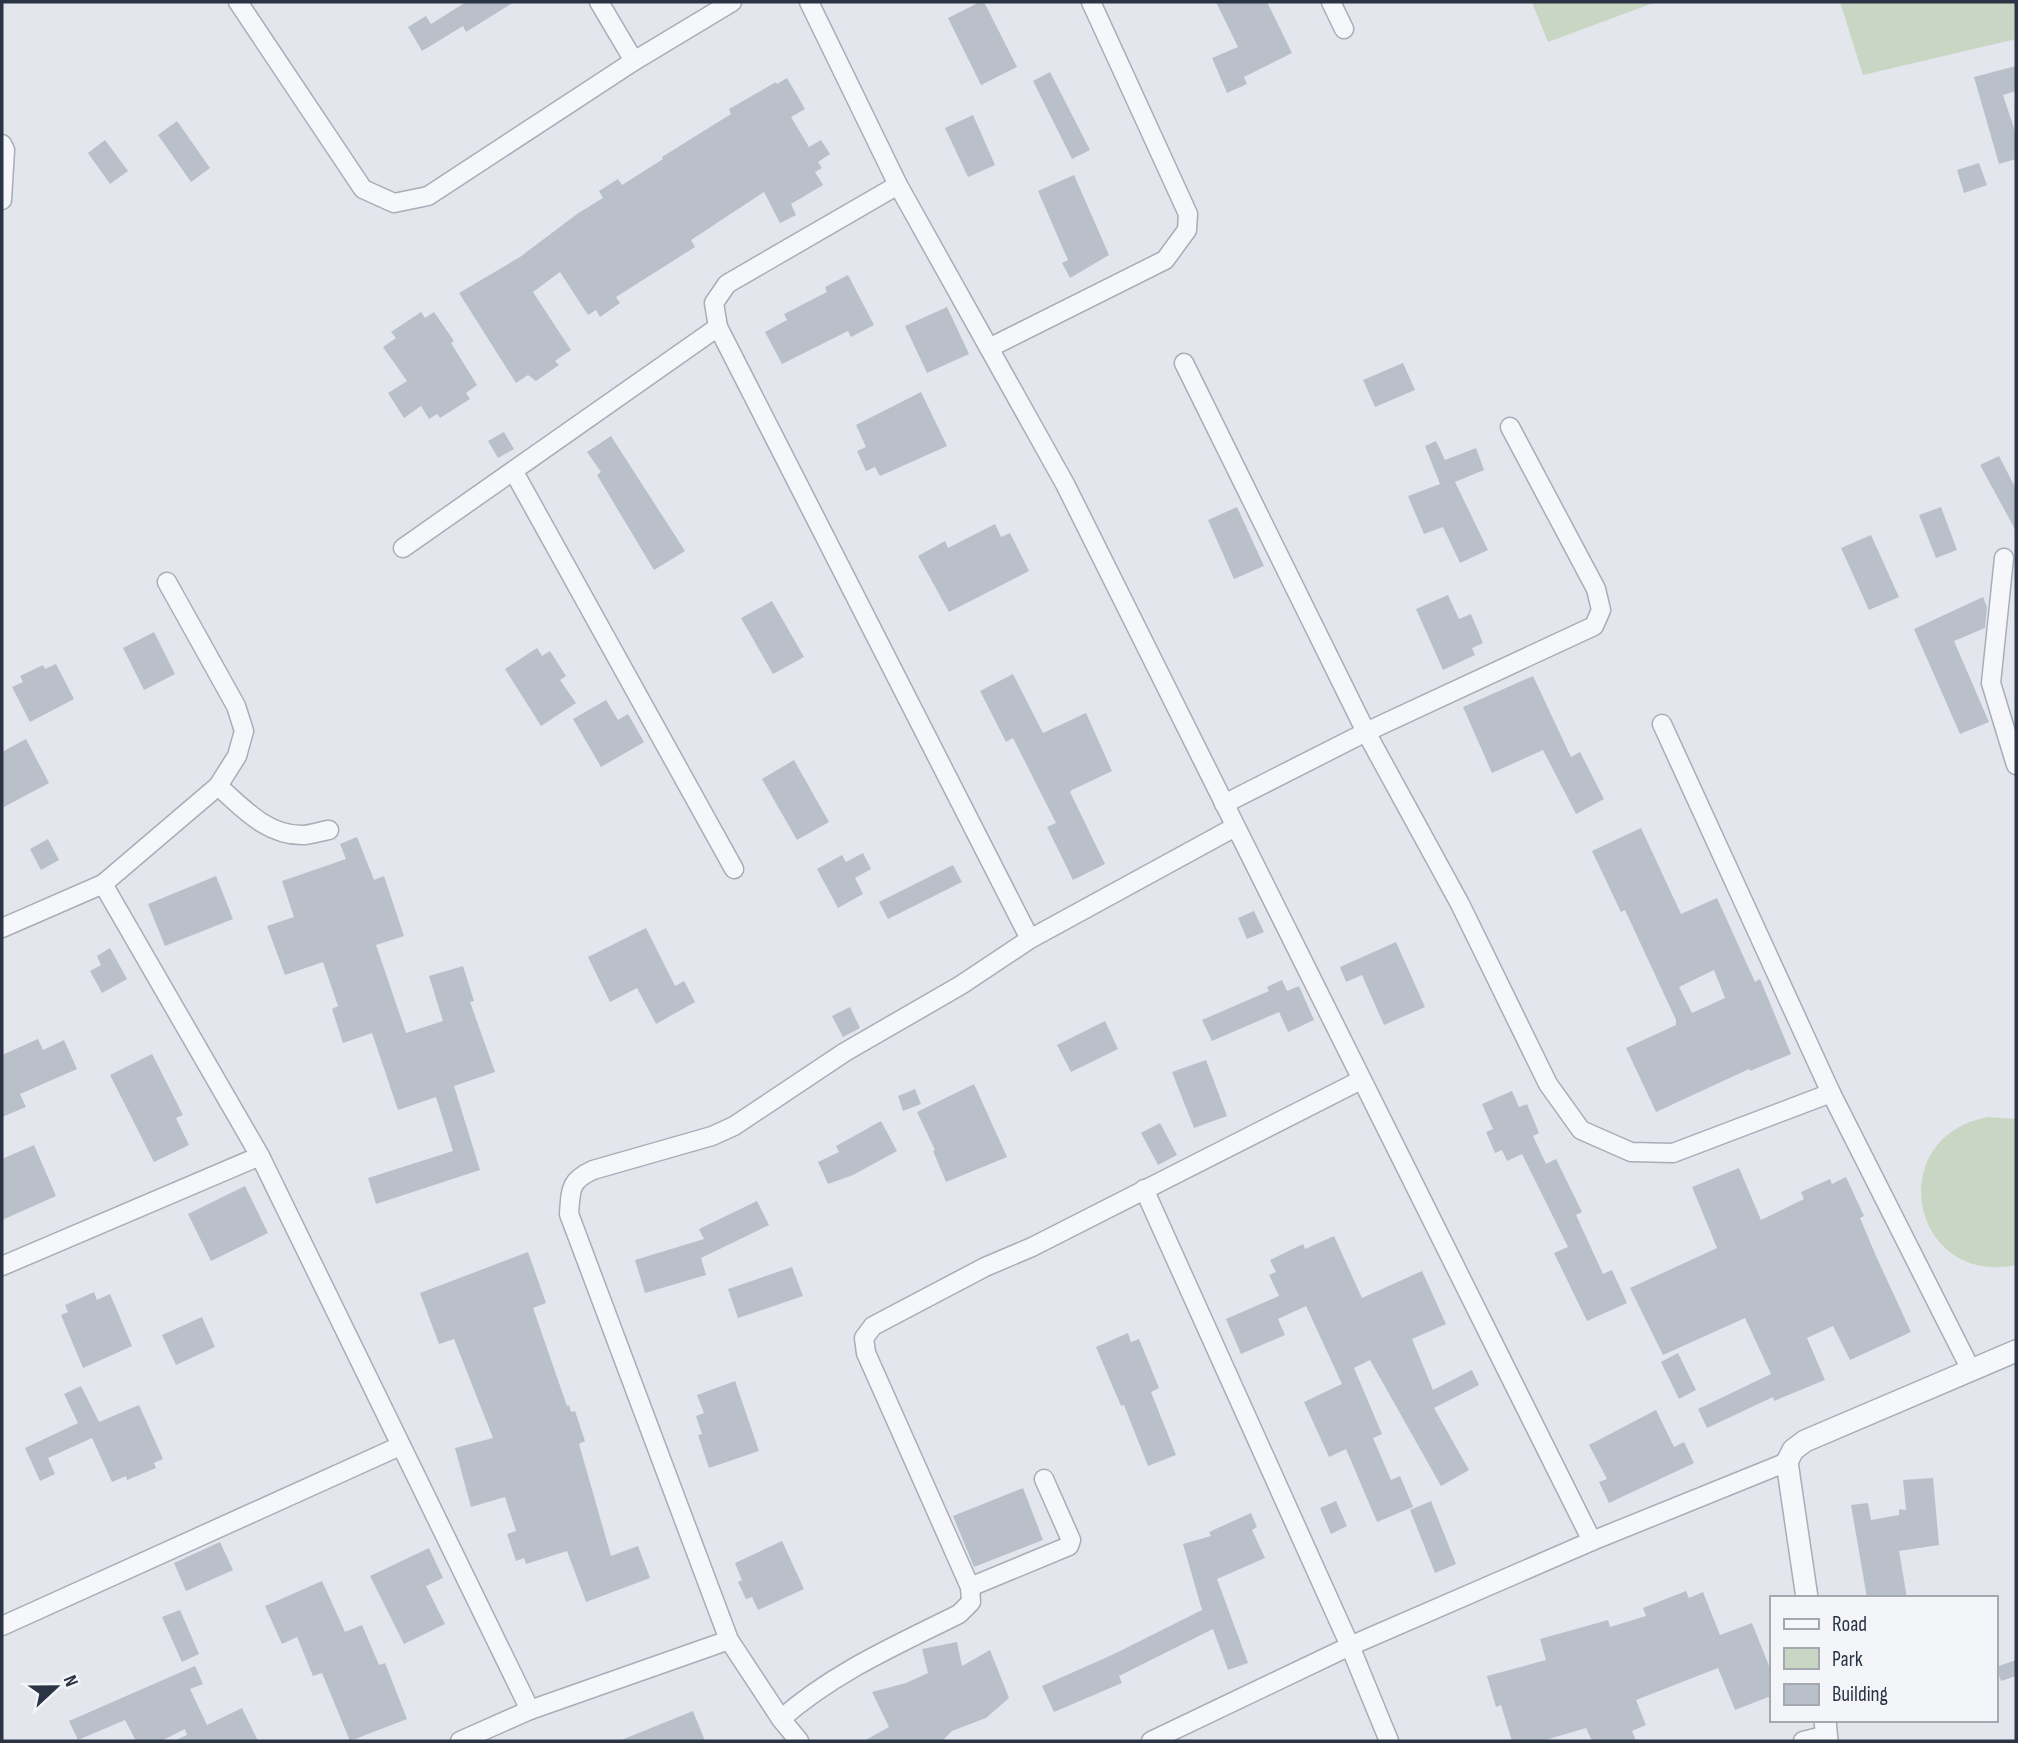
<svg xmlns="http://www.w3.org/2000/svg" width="2018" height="1743" viewBox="0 0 2018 1743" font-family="'Sofia Sans Condensed',sans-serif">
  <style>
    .green { fill: #c9d6c4 }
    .building { fill: #bac0ca; fill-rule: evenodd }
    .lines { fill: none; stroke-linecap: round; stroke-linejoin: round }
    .minor-casing { stroke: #a8adb7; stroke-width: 21 }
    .tertiary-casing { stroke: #a8adb7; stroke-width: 24 }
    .minor { stroke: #f6f7fa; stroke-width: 18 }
    .tertiary { stroke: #f6f7fa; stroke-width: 21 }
  </style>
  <rect width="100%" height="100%" fill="#e3e6ec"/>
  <g class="green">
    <polygon points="1532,2 1656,2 1548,42"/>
    <polygon points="1840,2 2016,2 2016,39 1863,75"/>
    <path d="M1988 1117 2016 1119V1265C1911 1287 1881 1137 1988 1117Z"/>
  </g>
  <g class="building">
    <polygon points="466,2 514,2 466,32 463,26 422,51 408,27 426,16 431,24"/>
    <polygon points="980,2 984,2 1017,67 981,85 948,18"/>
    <polygon points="1216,2 1267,2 1292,53 1244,77 1247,84 1227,93 1212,58 1238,47"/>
    <polygon points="2016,66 2016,91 2003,95 2016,134 2016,159 1999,164 1974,77"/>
    <polygon points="1050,72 1090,150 1072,159 1033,81"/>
    <polygon points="787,78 805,109 791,117 809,147 821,140 830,154 818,162 822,168 815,172 823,185 791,204 796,215 780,223 764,192 691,240 695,247 616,297 620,303 600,317 596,310 588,315 560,272 533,292 571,350 555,361 559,365 536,381 528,375 516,383 459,293 520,257 577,214 603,198 599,191 618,179 622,185 663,159 662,157 731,114 729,109 776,82 777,84"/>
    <polygon points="973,115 995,165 968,177 945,128"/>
    <polygon points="177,121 210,168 191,182 158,135"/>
    <polygon points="105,140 128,171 110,184 88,153"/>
    <polygon points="1979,163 1987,185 1964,193 1957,170"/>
    <polygon points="1074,175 1109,255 1070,278 1062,263 1068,260 1038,191"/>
    <polygon points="848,275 874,325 851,337 848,331 782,364 765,332 787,320 784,314 827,292 825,287"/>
    <polygon points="947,307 969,354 927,373 905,326"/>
    <polygon points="421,312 425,318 434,312 454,341 451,343 477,385 466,393 470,399 440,418 437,414 429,419 421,406 404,418 388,393 407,381 383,347 396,338 391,332"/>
    <polygon points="1403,363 1415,390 1375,407 1363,380"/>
    <polygon points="921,392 947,446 880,476 875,467 866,471 857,451 866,447 856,425"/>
    <polygon points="504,432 514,449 498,458 488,441"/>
    <polygon points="611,436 685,551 654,570 597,475 601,472 587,452"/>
    <polygon points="1436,441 1445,460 1476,448 1484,470 1455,482 1488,550 1460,563 1443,527 1424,534 1408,496 1440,484 1425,446"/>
    <polygon points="1999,456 2016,489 2016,531 1980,465"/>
    <polygon points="1237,507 1264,566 1234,579 1208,520"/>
    <polygon points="1941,507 1957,550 1936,558 1919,515"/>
    <polygon points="995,524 1001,537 1010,533 1029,571 949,612 918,556 945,541 948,548"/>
    <polygon points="1871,535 1899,597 1869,610 1841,548"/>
    <polygon points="1448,595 1459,619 1471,614 1483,643 1472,648 1475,655 1443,670 1416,609"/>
    <polygon points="1983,597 1987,607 1985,628 1954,641 1989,722 1960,734 1914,629"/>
    <polygon points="772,601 804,657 773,674 741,618"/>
    <polygon points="154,632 175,674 144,690 123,648"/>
    <polygon points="537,648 542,656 550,651 566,676 560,680 576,703 541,726 505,669"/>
    <polygon points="56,664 74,699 30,722 12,687 23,682 20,676 43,665 45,669"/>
    <polygon points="1013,674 1043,733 1086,713 1112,771 1072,790 1070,792 1105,864 1073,880 1047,827 1056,823 1013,738 1006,742 980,691"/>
    <polygon points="1533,676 1571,757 1580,752 1604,799 1576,814 1543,750 1492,773 1463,707"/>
    <polygon points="606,700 618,720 628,714 644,742 601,767 573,719"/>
    <polygon points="26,739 49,783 2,808 2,752"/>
    <polygon points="794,760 829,822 797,840 762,779"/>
    <path d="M1641 828 1681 914 1717 898 1755 982 1760 979 1791 1054 1750 1071 1749 1069 1656 1112 1626 1048 1676 1025V1020L1625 910 1621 912 1592 851ZM1714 970 1725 998 1692 1013 1679 987Z"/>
    <polygon points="357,837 374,880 384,876 404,936 376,945 406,1033 443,1021 429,976 463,966 474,1001 470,1002 495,1072 454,1086 480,1170 376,1204 368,1178 453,1151 436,1097 398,1110 372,1033 343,1043 332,1009 338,1006 323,962 285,975 267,926 294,917 282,881 346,859 340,844"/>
    <polygon points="48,839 59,860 41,870 30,849"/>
    <polygon points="863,853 871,869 855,878 863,894 838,908 817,869 842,855 846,862"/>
    <polygon points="953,865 962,882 888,919 879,902"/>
    <polygon points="216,876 233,919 165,946 148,904"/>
    <polygon points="1254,911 1264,932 1247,939 1238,918"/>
    <polygon points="646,928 675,986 684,981 695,1002 656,1024 637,988 610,1002 588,957"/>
    <polygon points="1396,942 1425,1007 1384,1025 1362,975 1346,982 1340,967"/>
    <polygon points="110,948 127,979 102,993 90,971 101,965 97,956"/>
    <polygon points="1282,980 1287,991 1299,986 1314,1020 1288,1032 1279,1012 1212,1041 1202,1020 1269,991 1267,987"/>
    <polygon points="850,1007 860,1028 843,1037 832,1016"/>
    <polygon points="1105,1021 1118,1049 1071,1072 1057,1045"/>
    <polygon points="38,1039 43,1050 64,1040 77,1069 20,1094 26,1107 2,1117 2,1055"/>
    <polygon points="152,1054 183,1115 176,1118 189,1145 154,1162 110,1075"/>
    <polygon points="1206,1060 1227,1116 1194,1128 1172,1072"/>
    <polygon points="974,1084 1007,1157 946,1182 933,1151 935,1150 917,1112"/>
    <polygon points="915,1089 921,1104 903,1111 898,1096"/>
    <polygon points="1512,1091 1519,1107 1527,1104 1539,1133 1533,1136 1546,1164 1556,1159 1582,1212 1576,1215 1603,1274 1612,1270 1627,1303 1587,1321 1554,1253 1568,1247 1522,1154 1507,1161 1502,1150 1495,1153 1486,1132 1493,1129 1482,1104"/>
    <polygon points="881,1121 897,1151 853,1175 828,1184 818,1162 839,1152 836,1146"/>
    <polygon points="1160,1123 1177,1155 1158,1165 1141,1133"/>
    <polygon points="34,1145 56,1196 2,1220 2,1159"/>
    <polygon points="1739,1168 1761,1220 1804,1199 1801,1192 1830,1179 1832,1184 1846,1177 1864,1216 1860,1218 1876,1256 1911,1332 1850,1360 1833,1326 1807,1338 1825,1380 1774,1401 1773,1397 1707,1428 1698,1409 1771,1374 1745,1318 1663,1355 1630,1288 1717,1248 1692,1187"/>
    <polygon points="245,1186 268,1233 211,1261 188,1214"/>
    <polygon points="757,1201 769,1225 701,1258 706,1275 645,1293 635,1260 704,1239 699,1229"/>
    <polygon points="1334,1236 1362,1298 1422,1271 1446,1324 1412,1339 1433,1390 1472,1370 1479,1385 1434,1408 1469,1470 1441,1486 1370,1360 1354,1368 1382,1434 1373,1438 1391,1480 1400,1476 1413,1507 1377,1522 1346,1449 1329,1457 1304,1402 1342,1384 1306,1306 1278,1319 1285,1335 1241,1354 1226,1319 1279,1296 1269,1275 1276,1272 1270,1260 1303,1244 1305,1249"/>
    <polygon points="528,1252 546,1303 533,1308 567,1406 569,1405 571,1412 575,1411 585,1441 579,1444 611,1556 638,1546 650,1578 586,1602 567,1551 526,1564 524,1558 516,1561 507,1534 516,1531 505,1497 471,1507 455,1448 493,1438 454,1339 439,1344 420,1293"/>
    <polygon points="792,1267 803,1296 738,1318 728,1289"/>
    <polygon points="94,1292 97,1300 110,1294 132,1346 83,1368 61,1315 68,1312 65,1305"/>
    <polygon points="202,1317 215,1347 176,1365 162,1335"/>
    <polygon points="1128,1333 1131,1342 1139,1339 1159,1388 1151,1392 1176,1455 1148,1466 1124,1405 1121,1406 1096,1347"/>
    <polygon points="1678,1353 1696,1390 1679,1399 1661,1362"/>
    <polygon points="735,1381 759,1451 709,1468 698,1435 702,1434 696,1416 704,1413 697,1395"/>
    <polygon points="81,1386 99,1422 139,1405 163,1459 154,1463 156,1468 127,1480 126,1476 112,1482 92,1438 48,1458 55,1474 40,1481 25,1448 78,1423 64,1394"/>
    <polygon points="1656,1410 1674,1447 1684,1442 1694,1463 1609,1503 1599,1482 1607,1479 1589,1445"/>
    <polygon points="1933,1478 1939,1545 1899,1551 1907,1598 1867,1598 1851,1505 1868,1503 1871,1520 1899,1515 1899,1509 1906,1510 1903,1480"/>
    <polygon points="1023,1488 1043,1540 974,1567 953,1516"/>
    <polygon points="1336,1501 1347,1526 1331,1534 1320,1508"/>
    <polygon points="1431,1501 1456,1564 1435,1573 1410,1510"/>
    <polygon points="1251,1513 1257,1527 1252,1530 1265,1558 1217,1579 1248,1663 1228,1670 1213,1629 1119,1676 1122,1683 1054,1712 1042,1686 1114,1654 1202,1610 1183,1544 1211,1536 1209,1532"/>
    <polygon points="782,1541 804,1589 758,1610 752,1597 746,1599 738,1582 742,1580 735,1563"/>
    <polygon points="220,1542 233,1570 186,1591 174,1563"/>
    <polygon points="429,1548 443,1578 426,1586 445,1624 404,1644 370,1576"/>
    <polygon points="322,1581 345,1632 362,1625 379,1665 385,1663 407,1719 350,1741 322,1673 313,1676 297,1637 282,1644 265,1606"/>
    <polygon points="1686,1591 1689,1598 1703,1592 1720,1635 1752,1623 1771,1671 1771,1696 1735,1710 1718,1668 1636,1700 1646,1725 1632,1731 1636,1741 1592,1741 1586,1728 1542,1741 1512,1741 1501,1705 1496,1707 1487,1676 1546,1660 1540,1639 1608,1620 1610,1627 1646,1616 1643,1608"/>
    <polygon points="180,1610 199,1654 182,1662 162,1617"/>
    <polygon points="957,1642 962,1666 990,1650 1009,1698 986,1718 952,1731 942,1741 864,1741 889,1727 872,1692 906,1683 928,1673 922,1649"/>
    <polygon points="2016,1660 2016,1676 2001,1681 1996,1667"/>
    <polygon points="195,1666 203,1684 190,1689 207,1725 242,1708 258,1741 174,1741 187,1735 185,1729 161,1741 136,1741 125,1720 78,1740 69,1721"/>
    <polygon points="693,1711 705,1741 619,1741"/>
  </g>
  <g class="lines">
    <g class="minor-casing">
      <g id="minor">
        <polyline points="238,2 363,189 394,203 428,196 634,61 732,2"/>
        <polyline points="599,2 634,61"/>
        <polyline points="809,2 898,185 1065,484 1592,1541"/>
        <polyline points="1331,2 1344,29"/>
        <polyline points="2,144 5,150 2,200"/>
        <polyline points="898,185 727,284 714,303 718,327 1030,939"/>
        <polyline points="989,348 1165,260 1187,230 1188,214 1091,2"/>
        <polyline points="1184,363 1366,732 1460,904 1548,1084 1581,1130 1631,1152 1673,1153 1831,1093"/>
        <polyline points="514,472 734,869"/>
        <polyline points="403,548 718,327"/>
        <polyline points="2004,558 1991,683 2016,765"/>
        <polyline points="1662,724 1831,1093 1971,1370"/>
        <path d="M218 786C243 808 266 835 302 835 311 835 321 831 329 830"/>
        <polyline points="1224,804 1366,732 1594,626 1601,610 1596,589 1510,427"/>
        <polyline points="103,884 260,1156 530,1710"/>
        <polyline points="2,928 103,884 218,786 237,756 244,731 236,706 167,582"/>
        <polyline points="1144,1189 1350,1646 1389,1741"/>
        <polyline points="2,1266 260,1156"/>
        <polyline points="970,1587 1069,1546 1071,1540 1044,1479"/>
        <polyline points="2,1626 400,1446"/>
        <path d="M781 1719C834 1672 897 1645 959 1614L971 1602 970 1587 866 1353 864 1338 873 1326 985 1267 1032 1247 1361 1080"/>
        <polyline points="460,1741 530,1710 729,1640"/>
        <path d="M799 1741 781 1719 729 1640 569 1214C571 1190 569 1181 593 1170L712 1136 734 1126 845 1052 961 985 1030 939 1235 827"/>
        <polyline points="1151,1741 1350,1646 1592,1541 1787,1462"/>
        <polyline points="1803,1741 1827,1735"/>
      </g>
    </g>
    <g class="tertiary-casing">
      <g id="tertiary">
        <polyline points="1807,1598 1787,1462 1793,1450 1805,1441 2016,1351"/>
        <polyline points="1825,1720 1827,1741"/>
      </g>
    </g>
    <use href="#minor" class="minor"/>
    <use href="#tertiary" class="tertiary"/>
  </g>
  <rect width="2018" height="1743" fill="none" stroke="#2a3445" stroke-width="7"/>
  <rect x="1770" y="1596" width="228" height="126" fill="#f3f5f9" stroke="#a3a8b1" stroke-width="2"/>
  <rect x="1784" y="1619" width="35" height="10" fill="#f6f7fa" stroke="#a3a8b1" stroke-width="2"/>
  <text x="1832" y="1631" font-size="21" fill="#2a3445">Road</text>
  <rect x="1784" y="1648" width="35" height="21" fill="#c9d6c4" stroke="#a3a8b1" stroke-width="2"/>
  <text x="1832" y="1666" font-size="21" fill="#2a3445">Park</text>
  <rect x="1784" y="1684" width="35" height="21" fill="#bac0ca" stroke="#a3a8b1" stroke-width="2"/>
  <text x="1832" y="1701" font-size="21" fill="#2a3445">Building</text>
  <g transform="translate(56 1687) rotate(68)" stroke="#f3f5f9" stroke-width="5" paint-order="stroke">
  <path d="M0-5L12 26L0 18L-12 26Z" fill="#2a3445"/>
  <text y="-10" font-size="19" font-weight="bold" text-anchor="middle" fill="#2a3445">N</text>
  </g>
</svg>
